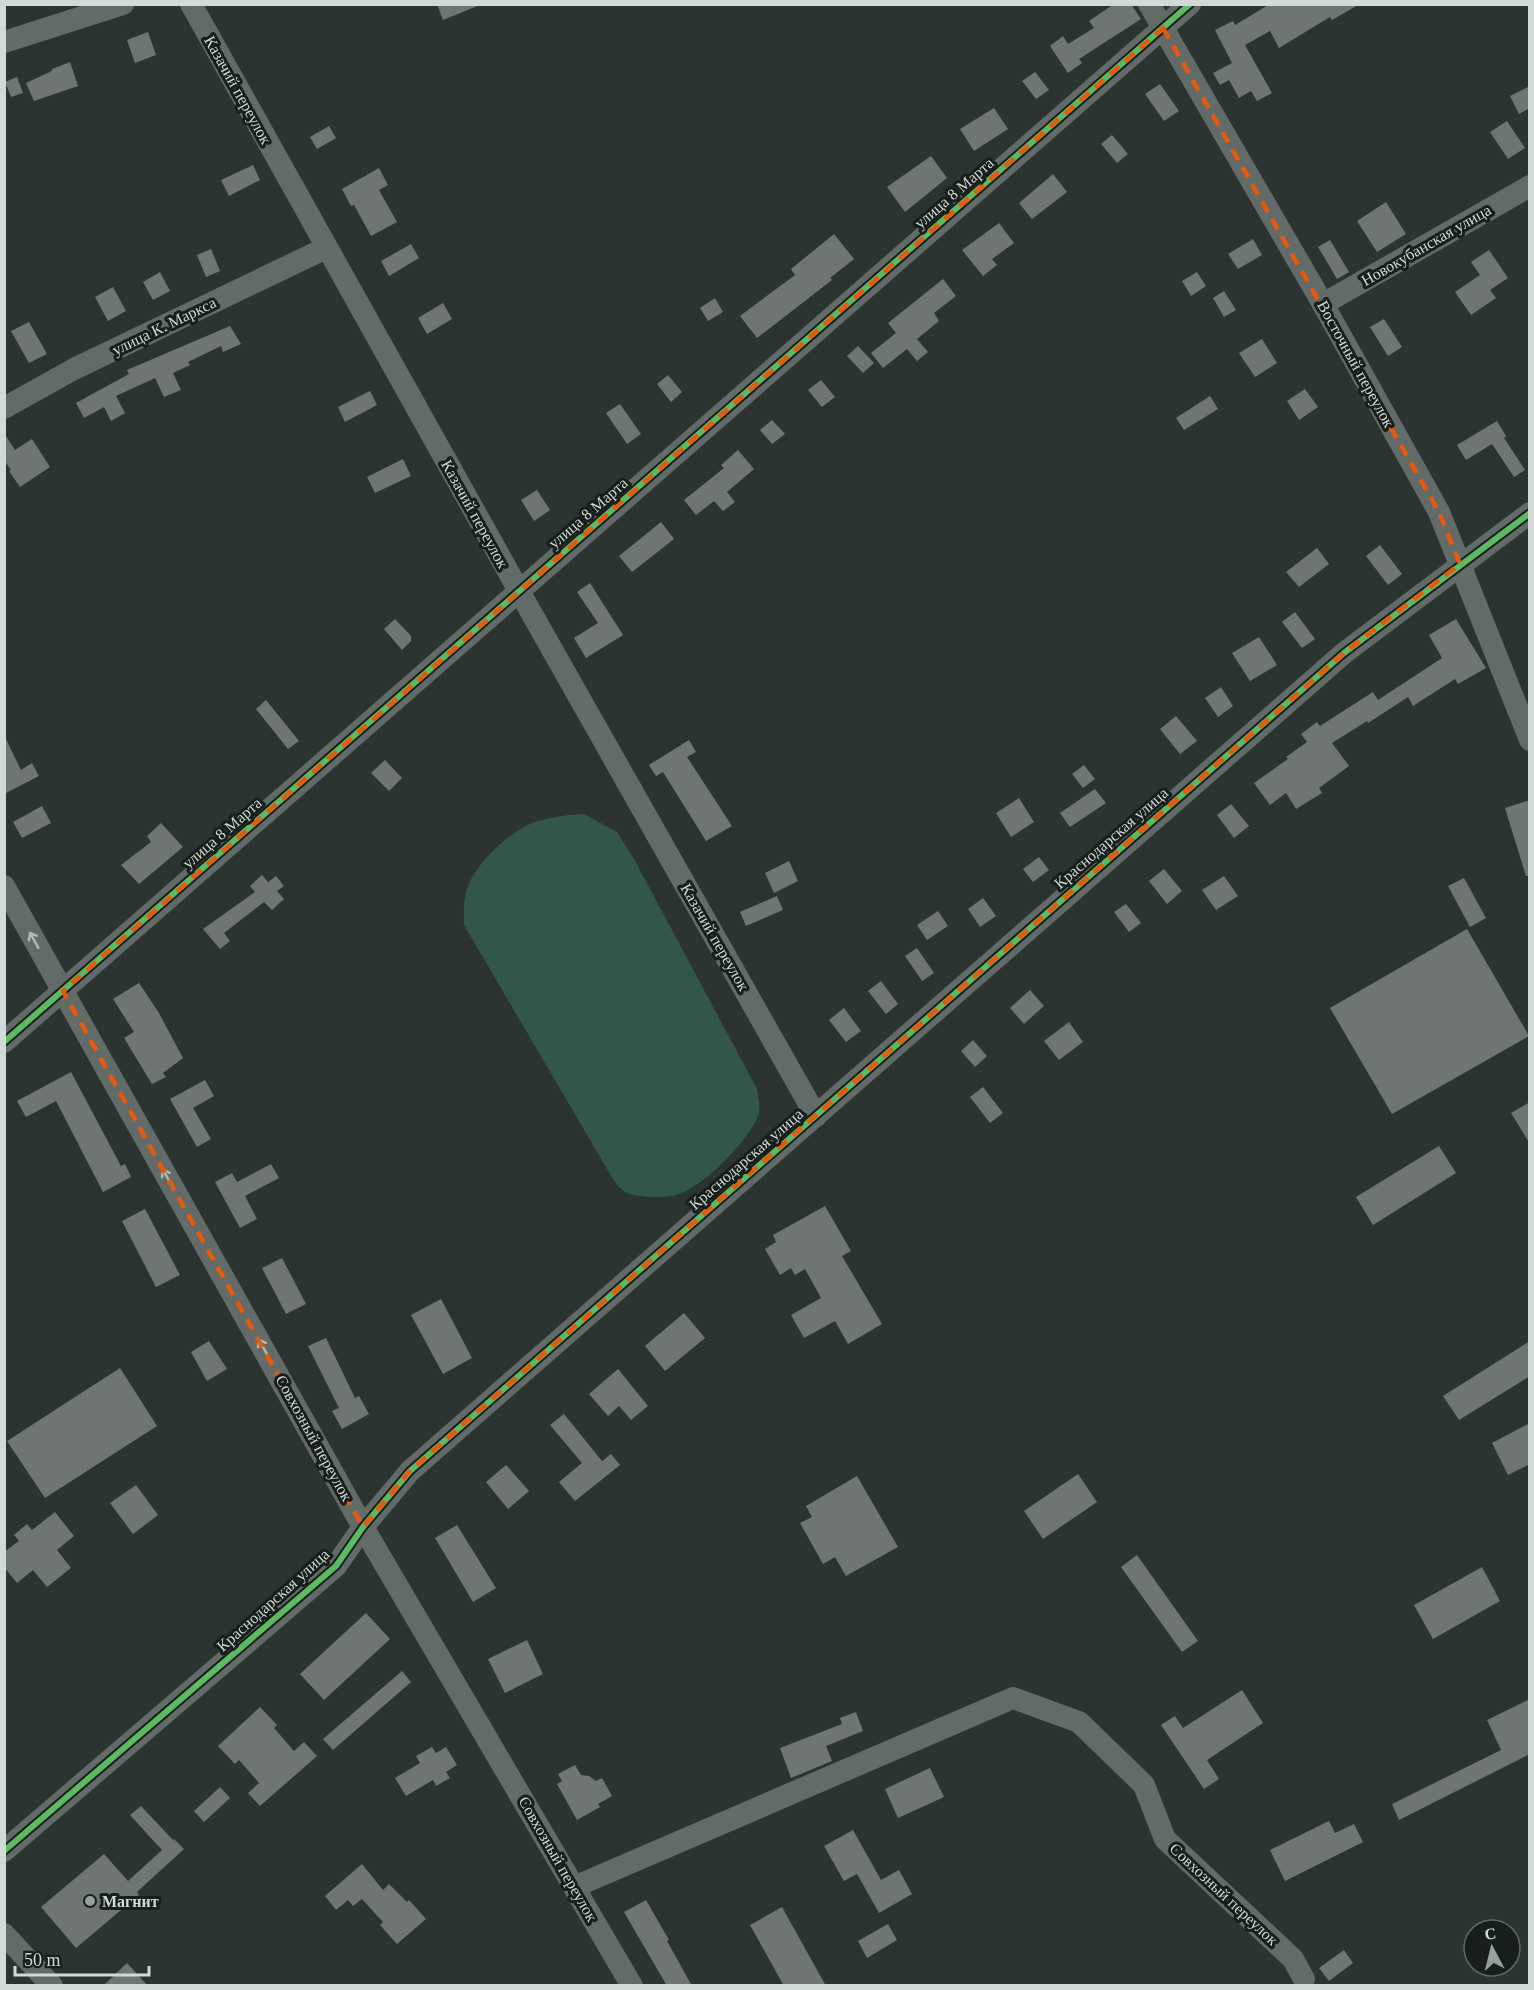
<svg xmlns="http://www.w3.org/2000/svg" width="1534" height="1990" viewBox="0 0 1534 1990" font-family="Georgia,serif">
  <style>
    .green { fill: #33564a }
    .building { fill: #6f7573 }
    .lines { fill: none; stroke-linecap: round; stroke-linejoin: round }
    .minor { stroke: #626b68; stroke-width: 22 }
    .cycleway-casing { stroke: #171e1b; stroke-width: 10 }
    .cycleway { stroke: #5cba63; stroke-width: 6 }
    .oneway { stroke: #b0b9b5 }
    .marked { fill: none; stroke: #e8590c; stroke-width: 4.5; stroke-dasharray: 12 8; stroke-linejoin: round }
    .poi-dot { fill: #97a09d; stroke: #171e1b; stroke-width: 2 }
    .labels { text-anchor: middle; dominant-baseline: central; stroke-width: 6; stroke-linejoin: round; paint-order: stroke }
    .street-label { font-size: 16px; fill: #d1dad6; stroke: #171e1b }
    .poi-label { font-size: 16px; font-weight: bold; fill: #d1dad6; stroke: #171e1b; text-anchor: start }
  </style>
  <rect width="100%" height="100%" fill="#2c3432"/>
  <path class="green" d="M584 814 617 832 634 859 757 1089C758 1096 760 1106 759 1112 753 1138 701 1189 676 1195 665 1198 635 1198 625 1192 621 1189 616 1183 613 1179L464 925C464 915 463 903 466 893 472 866 506 835 530 824 547 817 566 815 584 814Z"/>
  <g class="building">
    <polygon points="437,4 480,4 480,5 443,20"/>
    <polygon points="1114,4 1131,4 1141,19 1079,59 1082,63 1068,73 1050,46 1063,36 1068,44 1094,28 1089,21"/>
    <polygon points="1270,4 1360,4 1332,20 1330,17 1279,48 1270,31 1245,45 1272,93 1257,101 1251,91 1239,98 1229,80 1220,85 1213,73 1232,63 1215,30 1233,21 1235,25"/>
    <polygon points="148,32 156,55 135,63 127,40"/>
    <polygon points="70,62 78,86 34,101 26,83 52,71 52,69"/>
    <polygon points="1035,72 1049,90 1036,99 1022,81"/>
    <polygon points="17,77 23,93 11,97 5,82"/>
    <polygon points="1160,84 1179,111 1164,121 1145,94"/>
    <polygon points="1530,86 1530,108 1519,114 1510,96"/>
    <polygon points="994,108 1008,129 974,151 960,129"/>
    <polygon points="1507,121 1525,148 1508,159 1490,132"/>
    <polygon points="329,126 336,138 317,149 310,137"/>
    <polygon points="1112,135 1128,154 1117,163 1101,144"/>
    <polygon points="931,156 947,178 905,212 887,187"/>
    <polygon points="253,165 260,180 229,196 221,180"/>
    <polygon points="379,168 388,185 379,190 397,222 371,236 354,205 351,206 342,189"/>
    <polygon points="1053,174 1067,192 1032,219 1019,203"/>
    <polygon points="1386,202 1406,234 1377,252 1357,221"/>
    <polygon points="999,223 1014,243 992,259 997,265 983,276 962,250"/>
    <polygon points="834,234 854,259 830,278 832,280 757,338 740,316 795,275 791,269"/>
    <polygon points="1253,239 1262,255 1238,269 1228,254"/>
    <polygon points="1330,240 1349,272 1337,279 1318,247"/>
    <polygon points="411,244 419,258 389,276 381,261"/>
    <polygon points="211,249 220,271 206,277 197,255"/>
    <polygon points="1489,250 1508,278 1490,290 1496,298 1471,315 1455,292 1480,275 1471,262"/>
    <polygon points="160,272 170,291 153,300 143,282"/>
    <polygon points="1197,272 1206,286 1191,296 1182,281"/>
    <polygon points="943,279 956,296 934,313 939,321 917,339 928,352 917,361 907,349 883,368 871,353 896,333 888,323"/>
    <polygon points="113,287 126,311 108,321 95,297"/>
    <polygon points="1224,291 1236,310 1224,317 1213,298"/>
    <polygon points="715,298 723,312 708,321 700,308"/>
    <polygon points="443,303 452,319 427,334 418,318"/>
    <polygon points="1384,319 1402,347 1388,356 1370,327"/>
    <polygon points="29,322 47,354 29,363 11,331"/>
    <polygon points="230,326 241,344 223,352 221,346 188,362 190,365 173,373 181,390 164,397 155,378 116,396 125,413 111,421 104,407 84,418 76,403 129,374 127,370"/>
    <polygon points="1262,339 1277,363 1255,377 1239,353"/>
    <polygon points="858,346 874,363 863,373 847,356"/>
    <polygon points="668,375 682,392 671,402 657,384"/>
    <polygon points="821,380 835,397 822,407 808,390"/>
    <polygon points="1305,389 1318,407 1299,420 1287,401"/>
    <polygon points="370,391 377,405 345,422 338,407"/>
    <polygon points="1210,396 1218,409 1184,430 1176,418"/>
    <polygon points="620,404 641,434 627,444 606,413"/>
    <polygon points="772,420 785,434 772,444 760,430"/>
    <polygon points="1497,421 1506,436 1504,438 1525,470 1514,477 1492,444 1466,460 1457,445"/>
    <polygon points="4,433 15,450 32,439 50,467 20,487 9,471 11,470 4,460"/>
    <polygon points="738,450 754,469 727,492 735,502 723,511 714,501 696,515 684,500 724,468 721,465"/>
    <polygon points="403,459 411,476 375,493 367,477"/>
    <polygon points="537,490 550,510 534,521 521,500"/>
    <polygon points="661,522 674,539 632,572 619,556"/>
    <polygon points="1380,545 1402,574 1388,585 1366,556"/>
    <polygon points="1317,548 1329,564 1299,587 1286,572"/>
    <polygon points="590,583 623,635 586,658 574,638 598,623 577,592"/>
    <polygon points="1295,612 1315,639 1302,648 1282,622"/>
    <polygon points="395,619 411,636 411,641 402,650 384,629"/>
    <polygon points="1456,619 1486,668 1458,684 1455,679 1413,706 1408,697 1368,723 1367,721 1332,743 1349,766 1319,788 1322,793 1296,809 1286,793 1270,805 1254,783 1288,759 1286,757 1307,742 1301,734 1317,722 1320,726 1373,692 1378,700 1442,658 1429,635"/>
    <polygon points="1259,637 1277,665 1250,681 1232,653"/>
    <polygon points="1221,687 1233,706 1218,717 1205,698"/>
    <polygon points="266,700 299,741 288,749 256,709"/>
    <polygon points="1176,716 1197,741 1180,754 1160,729"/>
    <polygon points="4,735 21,770 32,763 39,776 4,794"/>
    <polygon points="689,740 696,752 687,757 732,826 706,841 663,772 656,776 649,765"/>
    <polygon points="385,760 402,778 389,791 371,773"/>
    <polygon points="1084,765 1095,779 1083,788 1072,774"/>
    <polygon points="1095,789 1106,803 1070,827 1060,813"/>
    <polygon points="1019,798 1034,822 1011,837 996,813"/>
    <polygon points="1530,800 1530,876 1526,876 1505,808"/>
    <polygon points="1231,804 1249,826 1234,838 1217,815"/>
    <polygon points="42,806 51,823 22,838 13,822"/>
    <polygon points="161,823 183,847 139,884 121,865 151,842 147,836"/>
    <polygon points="1039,857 1049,870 1033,882 1023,869"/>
    <polygon points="789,861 798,881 774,893 765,873"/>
    <polygon points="1164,869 1182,891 1167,904 1149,881"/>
    <polygon points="262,875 268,882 276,876 284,886 277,891 284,899 272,910 264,902 224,933 230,941 220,949 203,929 255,892 250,886"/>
    <polygon points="1224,876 1238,896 1216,910 1202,890"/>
    <polygon points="1464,878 1486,918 1470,927 1448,886"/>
    <polygon points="777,896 783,910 746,926 740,912"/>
    <polygon points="983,898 996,916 980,927 968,909"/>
    <polygon points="1126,904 1141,923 1129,932 1114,912"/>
    <polygon points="938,911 948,926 927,940 917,925"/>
    <polygon points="1467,929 1529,1036 1392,1114 1330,1008"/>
    <polygon points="917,948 934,973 922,981 905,956"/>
    <polygon points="881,981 898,1004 886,1014 868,991"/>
    <polygon points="139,983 159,1013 183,1058 163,1073 166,1077 152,1084 124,1038 134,1032 113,999"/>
    <polygon points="1030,990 1044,1006 1024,1024 1010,1008"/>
    <polygon points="844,1008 861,1031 846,1042 829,1020"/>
    <polygon points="1069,1022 1083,1042 1059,1060 1044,1041"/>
    <polygon points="973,1040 987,1056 975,1067 961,1051"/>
    <polygon points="71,1072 121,1166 125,1164 131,1177 103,1192 56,1101 26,1117 17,1101"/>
    <polygon points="205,1080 214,1096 193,1108 211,1139 197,1147 170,1099"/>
    <polygon points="983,1087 1003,1113 990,1123 970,1097"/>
    <polygon points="1530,1102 1530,1144 1511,1113"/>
    <polygon points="1439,1146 1456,1173 1373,1225 1356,1197"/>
    <polygon points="271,1164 279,1178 245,1196 257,1219 240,1228 215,1182 232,1173 237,1182"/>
    <polygon points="825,1206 851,1251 842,1256 882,1324 848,1344 835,1321 804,1338 791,1315 821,1298 805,1269 795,1275 791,1268 780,1275 765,1249 776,1242 773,1235"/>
    <polygon points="145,1209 180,1275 156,1287 122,1221"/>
    <polygon points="282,1258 306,1304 286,1314 262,1268"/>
    <polygon points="441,1299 472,1358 443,1374 411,1315"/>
    <polygon points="684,1313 705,1338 665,1371 645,1346"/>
    <polygon points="326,1338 355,1398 359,1396 369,1414 342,1429 332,1411 339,1408 308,1346"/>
    <polygon points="209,1341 227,1369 207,1381 191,1352"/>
    <polygon points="1530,1341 1530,1376 1459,1420 1443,1396"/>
    <polygon points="120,1368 157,1426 45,1498 7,1441"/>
    <polygon points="618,1369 648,1406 631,1420 619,1406 608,1416 589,1394"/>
    <polygon points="564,1414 602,1461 611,1454 620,1465 575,1501 559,1482 582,1463 550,1425"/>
    <polygon points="1530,1423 1530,1464 1508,1475 1492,1443"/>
    <polygon points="506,1465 529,1491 508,1509 486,1482"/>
    <polygon points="1078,1474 1097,1502 1043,1539 1024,1511"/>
    <polygon points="857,1476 898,1547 846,1576 835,1557 823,1564 800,1523 812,1517 806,1506"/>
    <polygon points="136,1485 158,1515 133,1534 110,1503"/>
    <polygon points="55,1512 74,1536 57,1550 71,1568 47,1587 33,1570 17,1583 4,1567 4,1552 19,1541 14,1535 27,1524 32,1530"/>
    <polygon points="457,1525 496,1588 473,1602 435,1538"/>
    <polygon points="1137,1555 1198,1641 1182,1652 1121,1567"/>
    <polygon points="1482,1567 1500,1601 1433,1639 1414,1605"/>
    <polygon points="366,1613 390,1639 324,1700 300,1674"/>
    <polygon points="527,1640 543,1674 505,1693 488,1659"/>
    <polygon points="402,1671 411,1682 333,1750 323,1739"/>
    <polygon points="1242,1690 1263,1723 1207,1760 1219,1779 1204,1789 1161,1725 1175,1716 1183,1728"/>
    <polygon points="1530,1699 1530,1754 1399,1820 1392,1804 1501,1750 1487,1720"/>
    <polygon points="260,1707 277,1725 274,1728 294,1751 304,1742 317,1756 260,1806 248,1793 259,1783 239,1760 235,1764 218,1746"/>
    <polygon points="856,1712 863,1731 826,1746 832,1761 791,1778 780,1748 842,1724 840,1718"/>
    <polygon points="432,1747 436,1753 446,1747 457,1765 446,1772 450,1778 436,1786 433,1780 406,1796 395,1778 420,1763 416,1756"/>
    <polygon points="575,1765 581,1775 589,1776 596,1781 602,1778 612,1796 598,1804 600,1807 577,1820 557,1784 562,1781 558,1774"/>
    <polygon points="930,1768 944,1797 898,1818 885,1789"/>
    <polygon points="220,1787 230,1798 204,1822 194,1811"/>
    <polygon points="141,1806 173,1840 174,1839 184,1849 137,1892 139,1895 76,1948 41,1907 104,1854 128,1881 162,1850 130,1815"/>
    <polygon points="1329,1821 1335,1833 1354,1824 1363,1842 1285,1881 1270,1850"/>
    <polygon points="853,1830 881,1880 899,1870 912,1894 879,1913 857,1874 844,1881 824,1846"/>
    <polygon points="362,1864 383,1890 389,1884 407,1902 409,1900 426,1919 397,1944 380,1925 383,1922 362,1899 353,1906 348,1900 336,1910 325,1896"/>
    <polygon points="646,1900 669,1940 667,1941 692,1986 667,1986 624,1912"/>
    <polygon points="782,1907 826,1986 784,1986 750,1925"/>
    <polygon points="888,1924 897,1940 867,1958 858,1941"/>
    <polygon points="1344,1950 1353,1963 1329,1981 1319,1968"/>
    <polygon points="127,1963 148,1986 103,1986"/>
  </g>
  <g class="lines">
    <g class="minor">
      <polyline points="191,4 519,591 816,1116"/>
      <polyline points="1149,4 1323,304 1439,512 1530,740"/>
      <polyline points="4,42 123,4"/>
      <polyline points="1323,304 1530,186"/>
      <polyline points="4,408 74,369 326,248"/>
      <polyline points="4,886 363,1527 632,1986"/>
      <polyline points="4,1042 1190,4"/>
      <polyline points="4,1851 336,1566 363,1527 410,1471 1344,653 1530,513"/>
      <polyline points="574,1887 1013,1698 1079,1722 1144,1785 1165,1839 1293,1959 1304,1979"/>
      <polyline points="4,1934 52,1986"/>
    </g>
    <g class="cycleway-casing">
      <g id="cycleway">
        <polyline points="4,1042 1190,4"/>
        <polyline points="4,1851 336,1566 363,1527 410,1471 1344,653 1530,513"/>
      </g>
    </g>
    <use href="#cycleway" class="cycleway"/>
  </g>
  <defs><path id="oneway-shaft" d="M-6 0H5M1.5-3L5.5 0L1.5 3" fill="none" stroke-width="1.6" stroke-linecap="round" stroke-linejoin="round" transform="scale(1.5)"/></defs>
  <g class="oneway">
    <use href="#oneway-shaft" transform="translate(34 940) rotate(-119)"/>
    <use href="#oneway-shaft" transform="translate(167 1177) rotate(-119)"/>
    <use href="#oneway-shaft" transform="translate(263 1347) rotate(-119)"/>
  </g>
  <path class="marked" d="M1163 28 1439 512 1460 564 1344 653 410 1471 363 1527 63 991Z"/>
  <circle class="poi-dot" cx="90" cy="1901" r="6"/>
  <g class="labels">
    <g class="street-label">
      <text transform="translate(238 90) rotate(61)">Казачий переулок</text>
      <text transform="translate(954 193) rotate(-41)">улица 8 Марта</text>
      <text transform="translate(1426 245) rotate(-30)">Новокубанская улица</text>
      <text transform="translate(164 326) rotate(-26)">улица К. Маркса</text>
      <text transform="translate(1356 364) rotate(61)">Восточный переулок</text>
      <text transform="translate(588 513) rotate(-41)">улица 8 Марта</text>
      <text transform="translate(475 514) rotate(61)">Казачий переулок</text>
      <text transform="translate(222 833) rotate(-41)">улица 8 Марта</text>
      <text transform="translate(1111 838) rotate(-41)">Краснодарская улица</text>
      <text transform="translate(715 937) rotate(60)">Казачий переулок</text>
      <text transform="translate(746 1159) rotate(-41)">Краснодарская улица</text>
      <text transform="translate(314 1438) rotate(61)">Совхозный переулок</text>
      <text transform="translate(273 1600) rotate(-42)">Краснодарская улица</text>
      <text transform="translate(558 1859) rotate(60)">Совхозный переулок</text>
      <text transform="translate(1224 1894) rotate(43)">Совхозный переулок</text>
    </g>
    <g class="poi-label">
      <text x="102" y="1901">Магнит</text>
    </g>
  </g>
  <rect width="1534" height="1990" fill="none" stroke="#d1dad6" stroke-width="12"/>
  <g transform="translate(1492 1948) rotate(353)"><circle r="28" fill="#171e1b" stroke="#616966" stroke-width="1.5"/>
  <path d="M0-4.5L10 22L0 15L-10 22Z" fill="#97a09d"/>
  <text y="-9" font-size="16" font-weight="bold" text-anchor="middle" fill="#d1dad6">С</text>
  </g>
  <path d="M15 1966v9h134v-9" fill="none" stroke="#d1dad6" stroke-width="3"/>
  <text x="24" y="1966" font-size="18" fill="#d1dad6" stroke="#171e1b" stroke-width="4.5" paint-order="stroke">50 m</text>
</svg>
